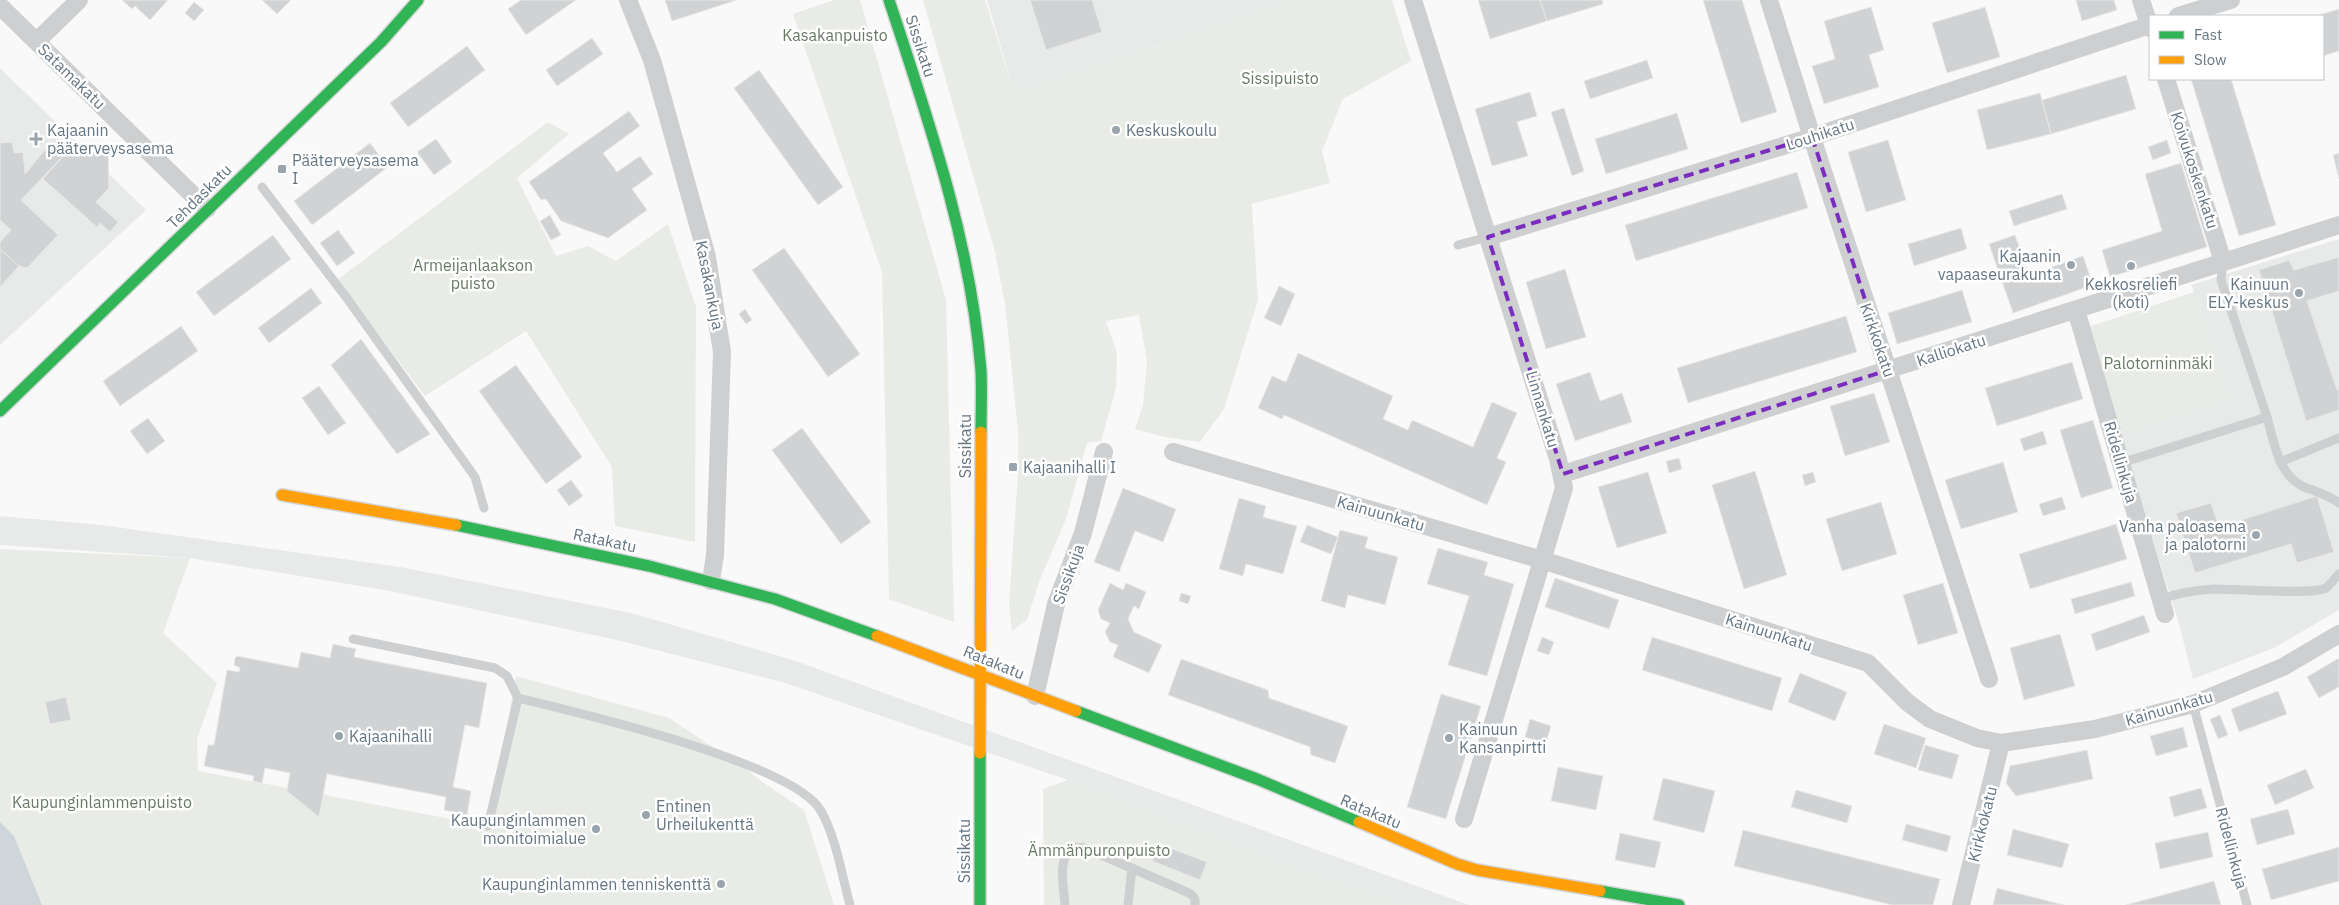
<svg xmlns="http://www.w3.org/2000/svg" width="2339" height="905" viewBox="0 0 2339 905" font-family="'IBM Plex Sans',sans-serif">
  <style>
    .built { fill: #e8e9e9 }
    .green { fill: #e8ebe6 }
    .water { fill: #ced6d9 }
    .building { fill: #d0d2d3; stroke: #e8e8e8 }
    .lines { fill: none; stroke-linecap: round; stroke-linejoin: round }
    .fast-casing { stroke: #d5d6d7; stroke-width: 14 }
    .slow-casing { stroke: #d5d6d7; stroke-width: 14 }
    .lane { stroke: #cecfd0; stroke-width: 9 }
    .street { stroke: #cecfd0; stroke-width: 18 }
    .fast { stroke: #30b455; stroke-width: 11 }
    .slow { stroke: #ff9f0a; stroke-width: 11 }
    .marked { fill: none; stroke: #7b2cbf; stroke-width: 4; stroke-dasharray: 10 6; stroke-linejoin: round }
    .poi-dot { fill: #99a4ac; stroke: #fff; stroke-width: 2 }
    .labels { text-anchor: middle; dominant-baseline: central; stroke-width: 5; stroke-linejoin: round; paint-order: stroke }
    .park-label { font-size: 16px; fill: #687a64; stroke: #fff }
    .street-label { font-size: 16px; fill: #657683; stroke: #fff }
    .poi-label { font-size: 16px; fill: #657683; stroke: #fff; text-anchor: start }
  </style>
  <rect width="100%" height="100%" fill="#f9f9f9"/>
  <g class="built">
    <polygon points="987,0 1287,0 1250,16 1014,92"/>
    <polygon points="0,68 146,210 0,345"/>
    <polygon points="2339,239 2339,610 2274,648 2193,679 2179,624 2120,434 2194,292 2191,285"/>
    <polygon points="0,516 101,525 400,567 631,613 793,660 1469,905 1407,905 1270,859 1068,780 782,682 617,640 390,591 190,558 0,545"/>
  </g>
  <g class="green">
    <polygon points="834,0 860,0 946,300 954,622 889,599 882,272 793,14"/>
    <polygon points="923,0 985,0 1014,92 1250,16 1287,0 1392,0 1411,61 1343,99 1322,151 1330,183 1252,204 1258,300 1224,409 1200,442 1164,437 1135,429 1143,405 1147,361 1139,315 1106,321 1117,353 1116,388 1101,441 1087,443 1066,519 1039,582 1027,620 1012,631 1009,604 1018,473 1018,431 1005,304 995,252"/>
    <polygon points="548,122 569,134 517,178 556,256 588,246 616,261 668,224 696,307 695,542 615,526 612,467 526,331 425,396 337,280"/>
    <polygon points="2194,292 2229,399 2120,434 2088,327"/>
    <polygon points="0,549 190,558 163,633 217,683 197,739 198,771 488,826 516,676 669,718 708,744 737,761 761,781 804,810 834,905 0,905"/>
    <polygon points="1068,780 1270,859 1407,905 1044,905 1043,789"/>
  </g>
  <polygon class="water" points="0,822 14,836 42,905 0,905"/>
  <g class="building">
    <polygon points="122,0 168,0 150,20 135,6 132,9"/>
    <polygon points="262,0 291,0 277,14"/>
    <polygon points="521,0 576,0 526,35 508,9"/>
    <polygon points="665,0 737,0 672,21"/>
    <polygon points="1030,0 1092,0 1102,32 1046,50"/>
    <polygon points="1478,0 1540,0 1547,21 1490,39"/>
    <polygon points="1540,0 1602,0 1603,4 1547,21"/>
    <polygon points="1703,0 1742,0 1777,112 1741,123"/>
    <polygon points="2076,0 2114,0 2117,10 2082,21"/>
    <polygon points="194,2 204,10 194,21 185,13"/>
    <polygon points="1871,7 1884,50 1869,55 1879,87 1824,104 1812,66 1835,59 1824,21"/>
    <polygon points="1985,7 2000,57 1947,73 1932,23"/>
    <polygon points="2339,9 2339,51 2323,56 2323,16 2316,16"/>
    <polygon points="592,38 603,54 557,86 546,70"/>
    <polygon points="467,46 485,70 408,127 390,103"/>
    <polygon points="1647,60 1653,78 1590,99 1584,81"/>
    <polygon points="759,70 843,187 818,205 734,88"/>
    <polygon points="2126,75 2136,109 2051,134 2042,100"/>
    <polygon points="2191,79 2231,79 2276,225 2239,236"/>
    <polygon points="1530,92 1537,116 1517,122 1528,156 1492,166 1475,109"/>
    <polygon points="2040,93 2051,134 1987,150 1977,110"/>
    <polygon points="1564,108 1584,171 1572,176 1551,112"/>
    <polygon points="629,111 640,126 603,153 617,172 640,156 653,174 632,189 647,210 608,238 561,221 546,199 541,200 529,182"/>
    <polygon points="1677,113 1688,149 1606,174 1595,139"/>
    <polygon points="0,135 1,143 12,142 14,153 23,152 25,174 46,149 61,149 65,154 21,200 58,235 27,268 19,266 0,249 0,242 11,230 0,220"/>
    <polygon points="436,139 452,162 434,175 417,152"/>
    <polygon points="1888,140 1906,200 1866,212 1848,152"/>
    <polygon points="2167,140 2171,153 2153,160 2148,147"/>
    <polygon points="370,143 388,167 312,225 294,201"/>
    <polygon points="108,152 109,188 96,202 118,222 110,232 100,223 97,227 43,179 65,154"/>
    <polygon points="2339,153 2339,179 2333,155"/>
    <polygon points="2181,163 2207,247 2110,277 2102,250 2162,231 2145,174"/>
    <polygon points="1797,172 1808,208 1636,261 1625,225"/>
    <polygon points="2062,194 2067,209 2014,226 2009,211"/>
    <polygon points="550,215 561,235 551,240 540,221"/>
    <polygon points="1961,228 1967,249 1914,266 1908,244"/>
    <polygon points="338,230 355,253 337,266 320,243"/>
    <polygon points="273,235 291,259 214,316 196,292"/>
    <polygon points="2015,235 2029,275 2083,256 2093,285 2013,313 1989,244"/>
    <polygon points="784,248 860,354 828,377 752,270"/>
    <polygon points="0,249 19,266 0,287"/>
    <polygon points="2339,257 2339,291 2307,301 2337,390 2339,389 2339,410 2306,421 2259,270 2289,260 2294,270"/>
    <polygon points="1565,269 1586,337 1546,349 1526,282"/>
    <polygon points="1279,286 1295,294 1281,326 1264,318"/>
    <polygon points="311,288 322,303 269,343 258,328"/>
    <polygon points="1962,290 1972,322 1897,344 1888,313"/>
    <polygon points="745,309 752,320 746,324 739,314"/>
    <polygon points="1846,316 1857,352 1688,403 1677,368"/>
    <polygon points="181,326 198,351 120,406 103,381"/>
    <polygon points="361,339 430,434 397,454 331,365"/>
    <polygon points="1298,353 1393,396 1383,419 1408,430 1412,420 1473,447 1492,402 1517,413 1497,458 1506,462 1487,505 1284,415 1282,419 1258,408 1272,376 1286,382"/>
    <polygon points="2072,362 2083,399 1997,426 1985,388"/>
    <polygon points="516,365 582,457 546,484 479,391"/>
    <polygon points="1590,372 1600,401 1622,393 1632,422 1575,441 1556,384"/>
    <polygon points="319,386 346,423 328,435 302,398"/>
    <polygon points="1874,393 1890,442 1845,456 1830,406"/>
    <polygon points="148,418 165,441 147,454 130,431"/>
    <polygon points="2093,420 2113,488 2081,498 2060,430"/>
    <polygon points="802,428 871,522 841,544 772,450"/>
    <polygon points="2043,431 2047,444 2024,451 2020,439"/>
    <polygon points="1679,458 1682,469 1669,473 1666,461"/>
    <polygon points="2003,462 2018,512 1961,529 1945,480"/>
    <polygon points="1755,471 1787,575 1744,589 1712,485"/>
    <polygon points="1648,472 1667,533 1617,548 1598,487"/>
    <polygon points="1813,472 1816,482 1805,486 1802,475"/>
    <polygon points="571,480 583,496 569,506 557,490"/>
    <polygon points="1123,488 1176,509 1163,542 1135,531 1119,572 1094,562"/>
    <polygon points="2317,496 2334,552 2297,563 2291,544 2195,573 2176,513 2211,503 2219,527"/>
    <polygon points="2062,497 2066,509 2043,516 2039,504"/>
    <polygon points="1239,498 1266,506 1263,517 1297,526 1283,574 1246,564 1243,576 1219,569"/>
    <polygon points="1881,502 1897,554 1842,571 1826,519"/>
    <polygon points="2116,524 2127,559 2030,589 2019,554"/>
    <polygon points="1307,525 1338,537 1331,554 1300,542"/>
    <polygon points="1340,530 1368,537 1365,548 1398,557 1385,605 1348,595 1345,608 1321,601"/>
    <polygon points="1438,548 1488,562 1484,575 1514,584 1487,676 1448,665 1469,596 1427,584"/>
    <polygon points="1555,578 1619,600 1609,629 1545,607"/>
    <polygon points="2131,582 2135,596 2075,614 2071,599"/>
    <polygon points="1110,583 1123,590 1126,583 1146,592 1139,609 1134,606 1128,619 1134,632 1162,645 1149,673 1113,657 1118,645 1110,642 1105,632 1110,623 1101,619 1098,610"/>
    <polygon points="1943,583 1958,633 1918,645 1903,595"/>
    <polygon points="1181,593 1191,596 1188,604 1179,601"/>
    <polygon points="2144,615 2150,632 2096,651 2091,634"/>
    <polygon points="2060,634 2075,686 2024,700 2010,648"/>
    <polygon points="1542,637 1554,642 1549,655 1537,651"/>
    <polygon points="1652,637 1782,678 1772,711 1642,670"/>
    <polygon points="333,644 356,649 354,657 487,683 479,728 465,725 453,787 471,791 467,815 444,810 446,797 327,774 319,817 287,791 290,773 265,768 262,783 253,781 254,776 204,766 208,745 214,745 227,670 239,672 240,668 234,665 235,658 237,656 298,668 301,652 330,658"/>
    <polygon points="2339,658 2339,687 2319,698 2307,677"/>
    <polygon points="1181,659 1268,690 1269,698 1348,726 1335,763 1311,755 1310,747 1168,695"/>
    <polygon points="1800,673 1847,692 1835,721 1788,702"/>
    <polygon points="2278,691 2287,714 2239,732 2231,709"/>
    <polygon points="1441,694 1481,706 1446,819 1407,807"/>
    <polygon points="66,697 71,720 50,724 45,702"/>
    <polygon points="2220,715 2228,735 2218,739 2210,719"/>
    <polygon points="1530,719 1551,726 1546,743 1525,737"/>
    <polygon points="1884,724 1926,738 1916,768 1874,754"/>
    <polygon points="2183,727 2188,747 2156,756 2150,736"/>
    <polygon points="1925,745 1959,755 1952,779 1918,770"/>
    <polygon points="2087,750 2093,779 2016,796 2006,783 2010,766"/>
    <polygon points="1558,767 1603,776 1596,810 1551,801"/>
    <polygon points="2306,769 2314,788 2275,805 2267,785"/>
    <polygon points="1663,778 1715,791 1704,833 1653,820"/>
    <polygon points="2201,788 2207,808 2174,817 2169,797"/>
    <polygon points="1796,790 1852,806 1847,823 1791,807"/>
    <polygon points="2288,809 2295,834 2257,845 2250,819"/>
    <polygon points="1906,824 1951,836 1947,852 1902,840"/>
    <polygon points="2013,829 2069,844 2062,868 2007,855"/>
    <polygon points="1743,830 1940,879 1933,905 1892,905 1734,866"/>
    <polygon points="2208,832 2213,857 2160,869 2155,843"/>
    <polygon points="1620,833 1661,842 1655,868 1615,860"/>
    <polygon points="1159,844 1207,862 1200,880 1152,861"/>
    <polygon points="2339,847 2339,881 2271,900 2262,869"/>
    <polygon points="2214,881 2221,905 2126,905"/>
    <polygon points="1997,888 2064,905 1993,905"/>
  </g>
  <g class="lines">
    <g class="fast-casing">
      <g id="fast">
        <path d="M889 0C929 122 971 243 981 371 982 391 981 412 981 432"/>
        <polyline points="0,411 381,42 418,0"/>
        <polyline points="456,525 649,566 775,599 877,636"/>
        <polyline points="1076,711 1257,779 1359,822"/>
        <polyline points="1600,891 1679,905"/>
        <polyline points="980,905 980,753"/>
      </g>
    </g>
    <g class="slow-casing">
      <g id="slow">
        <polyline points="282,495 456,525"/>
        <polyline points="877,636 1076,711"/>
        <polyline points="980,753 981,432"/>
        <polyline points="1359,822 1457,864 1477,870 1600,891"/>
      </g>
    </g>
    <g class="lane">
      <polyline points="262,187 346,297 475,477 484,508"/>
      <polyline points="1458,245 1488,237"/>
      <polyline points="2223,262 2221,280 2267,417"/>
      <polyline points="2280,462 2339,438"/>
      <path d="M2121 463 2267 417C2274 442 2278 475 2304 487 2317 492 2328 495 2339 503"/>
      <path d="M2161 599C2179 593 2195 590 2214 589 2233 589 2314 595 2326 588 2330 585 2335 578 2339 574"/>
      <polyline points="353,639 495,668 507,676 518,698"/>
      <polyline points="2193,704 2247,905"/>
      <path d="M488 826 518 698C575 712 795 763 821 811 836 837 842 876 850 905"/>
      <path d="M1065 905C1064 886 1056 858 1074 847L1085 848 1180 889 1191 894 1195 899V905"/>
      <polyline points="1128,905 1132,868"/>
    </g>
    <g class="street">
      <polyline points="628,0 652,60 707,257 722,352 715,555 711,581"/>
      <polyline points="1413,0 1558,459 1564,488 1464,819"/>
      <polyline points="1769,0 1817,153 1989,679"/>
      <polyline points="2141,0 2150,28"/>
      <polyline points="0,6 207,209"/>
      <polyline points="2178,16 2231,0"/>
      <polyline points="37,41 79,0"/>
      <polyline points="2166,79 2223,262"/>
      <polyline points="1488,237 1812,137 2150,25"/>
      <polyline points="2076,310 2165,614"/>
      <polyline points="1173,452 1542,560 1868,663 1907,702 1930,719 1977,738 2001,743 2095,729 2193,704 2283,667 2339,634"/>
      <polyline points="1563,474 2339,225"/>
      <polyline points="1035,696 1056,604 1083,533 1104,452"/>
      <polyline points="1961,905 2001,743"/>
    </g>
    <use href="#fast" class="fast"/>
    <use href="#slow" class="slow"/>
  </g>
  <path class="marked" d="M1812 137 1888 370 1563 474 1488 237Z"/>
  <g class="poi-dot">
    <circle cx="1116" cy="130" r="5"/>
    <path d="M33.5 131.5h5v5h5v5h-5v5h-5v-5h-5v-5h5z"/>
    <rect x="277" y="164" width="10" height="10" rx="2.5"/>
    <circle cx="2071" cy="265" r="5"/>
    <circle cx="2131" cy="266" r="5"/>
    <circle cx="2299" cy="293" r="5"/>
    <rect x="1008" y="462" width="10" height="10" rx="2.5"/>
    <circle cx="2256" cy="535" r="5"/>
    <circle cx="339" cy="736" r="5"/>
    <circle cx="1449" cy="738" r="5"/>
    <circle cx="646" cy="815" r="5"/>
    <circle cx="596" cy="829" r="5"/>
    <circle cx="721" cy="884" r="5"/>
  </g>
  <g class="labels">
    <g class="park-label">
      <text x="835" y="35">Kasakanpuisto</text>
      <text x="1280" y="78">Sissipuisto</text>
      <text x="473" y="265">Armeijanlaakson<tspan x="473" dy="18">puisto</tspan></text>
      <text x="2158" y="363">Palotorninmäki</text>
      <text x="102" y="802">Kaupunginlammenpuisto</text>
      <text x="1099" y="850">Ämmänpuronpuisto</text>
    </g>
    <g class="street-label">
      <text transform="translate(921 46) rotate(72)">Sissikatu</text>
      <text transform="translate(72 76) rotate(44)">Satamakatu</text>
      <text transform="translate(1820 134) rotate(-18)">Louhikatu</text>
      <text transform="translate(2195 170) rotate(72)">Koivukoskenkatu</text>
      <text transform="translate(199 196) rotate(-45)">Tehdaskatu</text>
      <text transform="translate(710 285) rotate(79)">Kasakankuja</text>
      <text transform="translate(1878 340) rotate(71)">Kirkkokatu</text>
      <text transform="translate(1951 350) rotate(-18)">Kalliokatu</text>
      <text transform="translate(1543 409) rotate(73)">Linnankatu</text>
      <text transform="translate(965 446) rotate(-90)">Sissikatu</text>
      <text transform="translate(2121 462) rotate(74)">Ridellinkuja</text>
      <text transform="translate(1381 513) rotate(16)">Kainuunkatu</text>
      <text transform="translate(605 540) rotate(12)">Ratakatu</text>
      <text transform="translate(1068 574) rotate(-70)">Sissikuja</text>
      <text transform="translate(1769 632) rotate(18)">Kainuunkatu</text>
      <text transform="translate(994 662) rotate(22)">Ratakatu</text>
      <text transform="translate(2169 708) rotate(-16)">Kainuunkatu</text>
      <text transform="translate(1371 811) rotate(23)">Ratakatu</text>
      <text transform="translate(1982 824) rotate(-76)">Kirkkokatu</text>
      <text transform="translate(2232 848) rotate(75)">Ridellinkuja</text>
      <text transform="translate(964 851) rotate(-90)">Sissikatu</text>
    </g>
    <g class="poi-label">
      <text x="47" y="130">Kajaanin<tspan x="47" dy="18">pääterveysasema</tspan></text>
      <text x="1126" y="130">Keskuskoulu</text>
      <text x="292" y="160">Pääterveysasema<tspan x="292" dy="18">I</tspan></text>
      <text x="2061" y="256" text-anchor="end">Kajaanin<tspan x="2061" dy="18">vapaaseurakunta</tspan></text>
      <text x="2131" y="284" text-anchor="middle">Kekkosreliefi<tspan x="2131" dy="18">(koti)</tspan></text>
      <text x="2289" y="284" text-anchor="end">Kainuun<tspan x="2289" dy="18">ELY-keskus</tspan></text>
      <text x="1023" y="467">Kajaanihalli I</text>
      <text x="2246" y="526" text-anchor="end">Vanha paloasema<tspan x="2246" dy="18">ja palotorni</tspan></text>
      <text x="1459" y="729">Kainuun<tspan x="1459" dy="18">Kansanpirtti</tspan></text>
      <text x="349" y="736">Kajaanihalli</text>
      <text x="656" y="806">Entinen<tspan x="656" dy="18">Urheilukenttä</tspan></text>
      <text x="586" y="820" text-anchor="end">Kaupunginlammen<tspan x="586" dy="18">monitoimialue</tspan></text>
      <text x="711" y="884" text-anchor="end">Kaupunginlammen tenniskenttä</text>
    </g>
  </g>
  <rect x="2149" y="15" width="175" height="65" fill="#ffffff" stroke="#c1c8cd"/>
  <rect x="2159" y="31" width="25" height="8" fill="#30b455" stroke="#c1c8cd"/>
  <text x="2194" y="40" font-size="15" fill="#657683">Fast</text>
  <rect x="2159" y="56" width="25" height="8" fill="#ff9f0a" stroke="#c1c8cd"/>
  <text x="2194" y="65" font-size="15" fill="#657683">Slow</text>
</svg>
